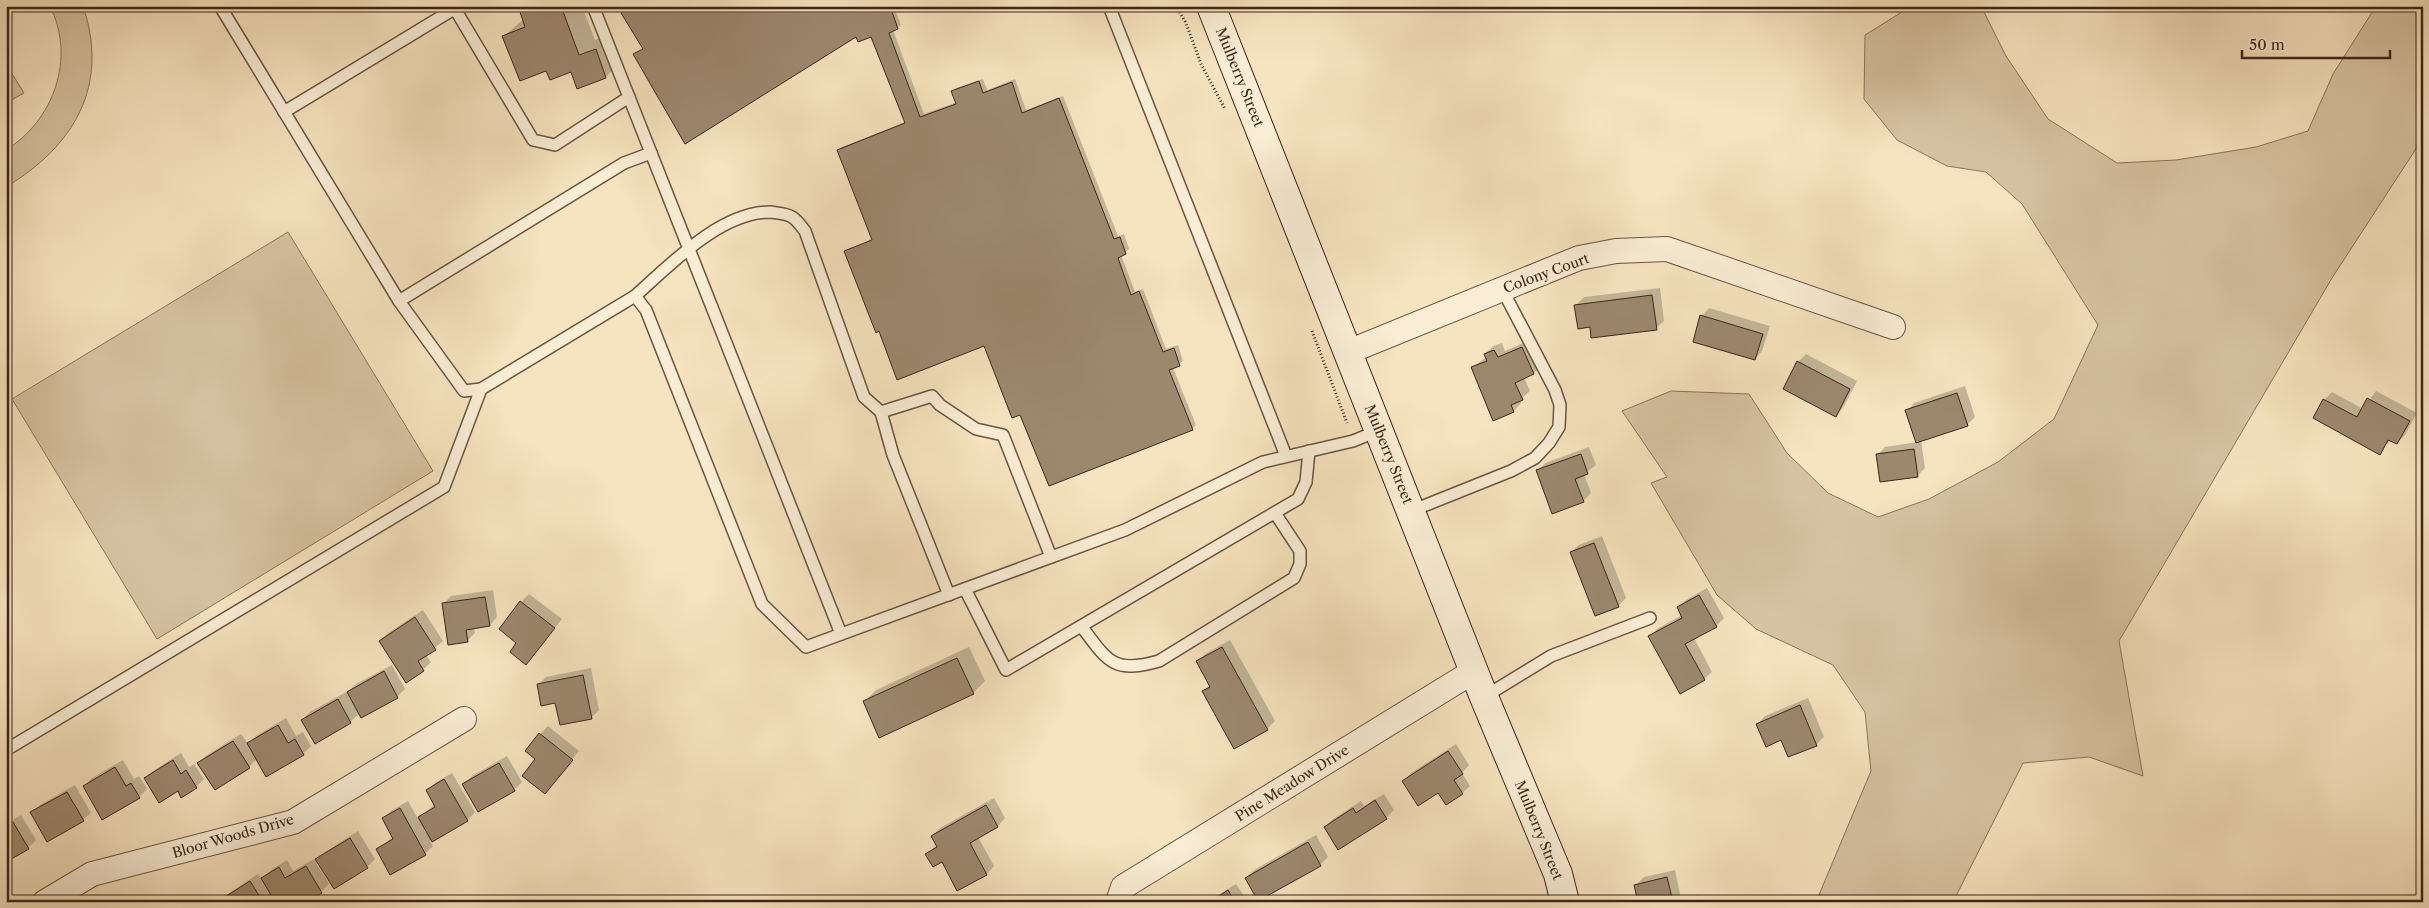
<svg xmlns="http://www.w3.org/2000/svg" width="2429" height="908" viewBox="0 0 2429 908" font-family="'Libre Caslon Text',serif">
  <style>
    .green { fill: #d7c3a2; stroke: #8a745c }
    .shadow { fill: #0003 }
    .building { fill: #9d886e; stroke: #3d2517 }
    .lines { fill: none; stroke-linecap: round; stroke-linejoin: round }
    .lane-casing { stroke: #6b5441; stroke-width: 14 }
    .street-casing { stroke: #6b5441; stroke-width: 26 }
    .secondary-casing { stroke: #3d2517; stroke-width: 30 }
    .path { stroke: #3d2517; stroke-width: 3; stroke-dasharray: 1 2.5; stroke-linecap: butt }
    .lane { stroke: #f9edd5; stroke-width: 11 }
    .street { stroke: #f9edd5; stroke-width: 24 }
    .secondary { stroke: #f9edd5; stroke-width: 28 }
    .labels { text-anchor: middle; dominant-baseline: central; stroke-width: 4.5; stroke-linejoin: round; paint-order: stroke }
    .street-label { font-size: 14px; fill: #3d2517; stroke: #f9edd5 }
  </style>
  <rect width="100%" height="100%" fill="#f6e3bf"/>
  <filter id="stains"><feTurbulence type="fractalNoise" baseFrequency=".004" numOctaves="4"/><feColorMatrix values="0 0 0 0 .2 0 0 0 0 .09 0 0 0 0 .02 0 0 0 .5 -.17"/></filter>
  <radialGradient id="worn" r=".72"><stop offset=".6" stop-color="#630" stop-opacity="0"/><stop offset="1" stop-color="#630" stop-opacity=".3"/></radialGradient>
  <g class="green">
    <path d="M50 6H83C110 86 74 146 6 187V150C54 120 76 58 50 6Z"/>
    <polygon points="1981,6 2006,56 2048,119 2117,163 2176,160 2256,147 2308,131 2333,74 2376,6 2423,6 2423,138 2332,278 2119,641 2143,776 2089,757 2023,763 1953,902 1816,902 1871,771 1865,712 1833,665 1756,629 1717,595 1651,483 1667,477 1622,411 1671,391 1749,394 1787,453 1828,493 1878,517 1929,499 1998,462 2054,419 2098,325 2022,204 1986,172 1947,166 1897,140 1864,99 1865,35 1910,7"/>
    <polygon points="6,64 24,93 6,103"/>
    <polygon points="288,232 433,471 157,639 12,399"/>
  </g>
  <g class="shadow">
    <polygon points="519,6 582,6 595,40 611,34 621,61 606,77 578,87 571,70 547,70 504,36 524,19"/>
    <polygon points="631,6 894,6 901,25 893,30 924,114 957,102 953,92 956,88 983,79 987,90 1015,79 1026,110 1063,96 1118,236 1124,234 1129,249 1121,255 1135,292 1143,289 1166,349 1178,345 1183,361 1173,368 1196,425 1192,429 1020,413 985,345 880,330 846,252 873,238 838,151 842,147 905,122 871,35 635,55 644,48"/>
    <polygon points="1660,288 1664,321 1656,328 1591,326 1576,305 1584,297"/>
    <polygon points="1709,308 1770,326 1762,351 1755,359 1702,316"/>
    <polygon points="1530,340 1541,366 1534,373 1524,377 1530,391 1520,400 1521,403 1514,411 1494,419 1472,368 1486,357 1485,354 1493,346 1502,343 1505,351"/>
    <polygon points="1806,354 1857,381 1843,408 1836,416 1798,362"/>
    <polygon points="1965,386 1975,417 1967,425 1921,440 1925,468 1917,476 1877,455 1885,447 1917,442 1907,411 1914,403"/>
    <polygon points="2376,391 2417,413 2405,435 2397,443 2391,440 2380,453 2324,400 2332,392 2363,409"/>
    <polygon points="1589,447 1596,465 1584,474 1591,493 1583,501 1538,471 1545,463"/>
    <polygon points="1602,536 1626,598 1618,606 1571,552 1579,545"/>
    <polygon points="1707,588 1724,618 1716,626 1694,638 1712,672 1704,679 1649,637 1657,629 1682,615 1678,607 1686,600"/>
    <polygon points="493,590 497,617 490,625 474,627 475,633 467,641 443,604 451,596"/>
    <polygon points="529,594 562,619 526,663 518,643 521,602"/>
    <polygon points="423,610 443,641 426,655 431,662 423,670 380,641 388,633"/>
    <polygon points="1230,640 1275,721 1267,729 1203,691 1210,685 1197,662 1205,654"/>
    <polygon points="969,647 985,681 973,693 864,702 876,690"/>
    <polygon points="392,665 405,689 397,697 360,713 350,722 315,742 302,720 310,712 346,692 346,693 356,684"/>
    <polygon points="591,668 599,710 591,718 556,701 538,685 546,677"/>
    <polygon points="1808,698 1824,737 1816,745 1781,739 1758,724 1765,716"/>
    <polygon points="286,718 296,736 303,732 311,746 303,754 257,759 249,767 199,763 207,755 241,734 248,744 256,736"/>
    <polygon points="548,726 579,751 545,793 537,759 540,734"/>
    <polygon points="1456,744 1469,765 1462,773 1470,786 1462,793 1439,791 1404,781 1411,773"/>
    <polygon points="181,753 189,767 194,764 204,779 196,787 182,796 178,790 145,778 153,771"/>
    <polygon points="507,756 522,782 514,790 464,784 472,776"/>
    <polygon points="123,760 134,779 139,776 147,789 139,797 84,786 92,778"/>
    <polygon points="452,773 475,812 468,820 430,841 433,846 425,854 377,849 393,837 383,819 391,811 408,801 418,819 435,804 427,791 435,783"/>
    <polygon points="75,785 91,813 83,820 32,813 40,805"/>
    <polygon points="1384,794 1394,810 1386,818 1325,827 1333,819 1361,801 1364,806"/>
    <polygon points="994,798 1005,818 998,826 978,837 994,866 987,874 958,889 942,861 927,854 937,845 932,836 940,828"/>
    <polygon points="21,815 36,840 28,848 6,860 6,824"/>
    <polygon points="358,831 375,859 367,867 334,887 317,859 325,852"/>
    <polygon points="1316,835 1328,857 1320,865 1258,899 1246,878 1254,870"/>
    <polygon points="314,859 329,884 321,892 275,902 218,902 226,895 258,874 262,879 271,870 287,860 293,871"/>
    <polygon points="1675,870 1681,899 1690,897 1691,902 1640,902 1636,885 1644,877"/>
    <polygon points="1236,884 1248,902 1207,902"/>
    <polygon points="1700,895 1701,902 1693,902 1692,897"/>
    <polygon points="208,896 211,902 199,902"/>
    <polygon points="1475,898 1478,902 1470,902"/>
  </g>
  <g class="building">
    <polygon points="518,6 561,6 579,55 596,49 606,78 577,89 571,72 550,80 546,71 520,81 502,36 525,27"/>
    <polygon points="631,6 890,6 898,29 889,33 920,117 956,104 951,91 979,81 983,93 1012,82 1022,113 1059,98 1114,239 1120,237 1126,254 1118,258 1131,295 1139,291 1163,352 1174,348 1180,366 1169,370 1193,430 1049,486 1020,415 1012,418 984,346 897,380 880,334 879,331 876,333 844,251 872,240 837,150 905,123 871,37 858,42 856,37 685,144 633,54 643,49 621,13"/>
    <polygon points="1652,295 1657,330 1591,338 1590,327 1578,329 1574,305"/>
    <polygon points="1700,315 1763,334 1755,360 1693,342"/>
    <polygon points="1522,347 1534,374 1515,383 1523,400 1511,405 1514,412 1493,421 1471,367 1487,361 1484,354 1494,350 1498,357"/>
    <polygon points="1797,361 1850,389 1836,417 1783,389"/>
    <polygon points="1957,393 1968,426 1916,443 1905,410"/>
    <polygon points="2367,398 2410,421 2397,444 2388,440 2380,455 2313,418 2323,399 2357,417"/>
    <polygon points="1914,449 1918,477 1880,482 1876,454"/>
    <polygon points="1581,454 1588,474 1575,479 1584,502 1552,514 1536,470"/>
    <polygon points="1594,543 1619,607 1595,616 1570,552"/>
    <polygon points="1699,595 1717,627 1685,644 1705,680 1680,694 1648,636 1682,618 1677,607"/>
    <polygon points="485,597 490,626 466,630 468,642 448,645 442,603"/>
    <polygon points="520,601 555,628 526,665 510,652 516,643 499,629"/>
    <polygon points="415,617 436,650 418,661 424,671 406,683 379,641"/>
    <polygon points="1222,647 1268,730 1234,749 1202,691 1210,687 1196,661"/>
    <polygon points="957,658 974,694 879,738 863,701"/>
    <polygon points="384,671 398,698 361,718 347,692"/>
    <polygon points="583,675 592,719 560,725 555,703 541,706 537,684"/>
    <polygon points="338,699 351,723 315,744 301,720"/>
    <polygon points="1800,705 1817,746 1788,757 1781,740 1766,747 1756,724"/>
    <polygon points="278,725 288,743 295,739 304,755 266,777 247,743"/>
    <polygon points="539,733 573,760 545,794 522,776 535,759 525,751"/>
    <polygon points="233,741 250,768 215,790 197,763"/>
    <polygon points="1448,751 1463,774 1454,780 1463,794 1446,805 1438,793 1418,806 1402,781"/>
    <polygon points="173,760 181,774 186,770 197,788 181,798 178,791 159,803 144,778"/>
    <polygon points="499,763 515,791 478,812 462,784"/>
    <polygon points="115,767 126,786 131,783 140,798 102,820 83,786"/>
    <polygon points="444,779 468,821 432,842 418,817 435,807 426,790"/>
    <polygon points="67,792 84,821 47,842 30,812"/>
    <polygon points="1375,800 1387,819 1338,850 1324,827 1353,808 1356,813"/>
    <polygon points="986,805 998,827 970,843 987,875 957,891 942,862 933,867 925,854 937,847 931,836"/>
    <polygon points="400,808 426,855 390,875 376,849 393,839 382,818"/>
    <polygon points="13,822 29,849 6,862 6,826"/>
    <polygon points="350,838 368,868 334,889 315,859"/>
    <polygon points="1308,842 1321,866 1258,901 1245,878"/>
    <polygon points="306,866 322,893 307,902 275,902 261,878 279,867 285,878"/>
    <polygon points="1667,877 1673,902 1638,902 1634,885"/>
    <polygon points="250,881 263,902 217,902"/>
    <polygon points="1228,890 1235,902 1210,902"/>
  </g>
  <g class="lines">
    <g class="lane-casing">
      <g id="lane">
        <polyline points="220,6 399,301 464,391 481,389 635,296 646,310 762,604 806,647 1125,530 1263,462 1353,441 1380,430"/>
        <polyline points="593,6 841,634"/>
        <polyline points="1109,6 1286,456"/>
        <polyline points="455,9 533,140 555,145 629,97"/>
        <polyline points="284,112 459,6"/>
        <path d="M635 296C670 265 720 212 770 212 776 213 786 213 792 217 797 220 801 226 805 231L864 397 881 412 932 396 940 405 976 429 1003 435 1051 557"/>
        <polyline points="399,301 624,163 651,153"/>
        <polyline points="881,412 893,455 949,595"/>
        <polyline points="1411,511 1511,471 1535,458 1549,443 1559,427 1560,405 1555,390 1502,289"/>
        <polyline points="965,589 1006,670 1298,499 1306,482 1309,451"/>
        <path d="M1082 627C1108 662 1114 674 1159 661L1294 578 1300 564V551L1275 513"/>
        <polyline points="1484,697 1551,656 1650,618"/>
        <polyline points="6,750 444,487 481,389"/>
      </g>
    </g>
    <g class="street-casing">
      <g id="street">
        <polyline points="1348,352 1579,258 1616,251 1667,249 1893,327"/>
        <polyline points="45,902 92,874 293,822 464,719"/>
        <polyline points="1118,902 1123,887 1474,671"/>
      </g>
    </g>
    <g class="secondary-casing">
      <polyline id="secondary" points="1211,6 1484,697 1558,874 1565,902"/>
    </g>
    <g class="path">
      <polyline points="1176,6 1186,23 1201,64 1225,109"/>
      <polyline points="1312,331 1347,423"/>
    </g>
    <use href="#lane" class="lane"/>
    <use href="#street" class="street"/>
    <use href="#secondary" class="secondary"/>
  </g>
  <g class="labels">
    <g class="street-label">
      <text transform="translate(1240 77) rotate(68)">Mulberry Street</text>
      <text transform="translate(1546 273) rotate(-20)">Colony Court</text>
      <text transform="translate(1389 454) rotate(68)">Mulberry Street</text>
      <text transform="translate(1292 783) rotate(-32)">Pine Meadow Drive</text>
      <text transform="translate(1539 830) rotate(68)">Mulberry Street</text>
      <text transform="translate(233 836) rotate(-16)">Bloor Woods Drive</text>
    </g>
  </g>
  <rect width="2429" height="908" fill="none" stroke="#f6e3bf" stroke-width="25"/>
  <rect x="8" y="8" width="2414" height="893" fill="none" stroke="#3d2517" stroke-width="2.5"/>
  <rect x="12" y="12" width="2404" height="883" fill="none" stroke="#3d2517"/>
  <path d="M2242 50v8h148v-8" fill="none" stroke="#3d2517" stroke-width="2.5"/>
  <text x="2249" y="50" font-size="15" fill="#3d2517" stroke="#f9edd5" stroke-width="4" paint-order="stroke">50 m</text>
  <rect width="100%" height="100%" filter="url(#stains)"/>
  <rect width="100%" height="100%" fill="url(#worn)"/>
</svg>
